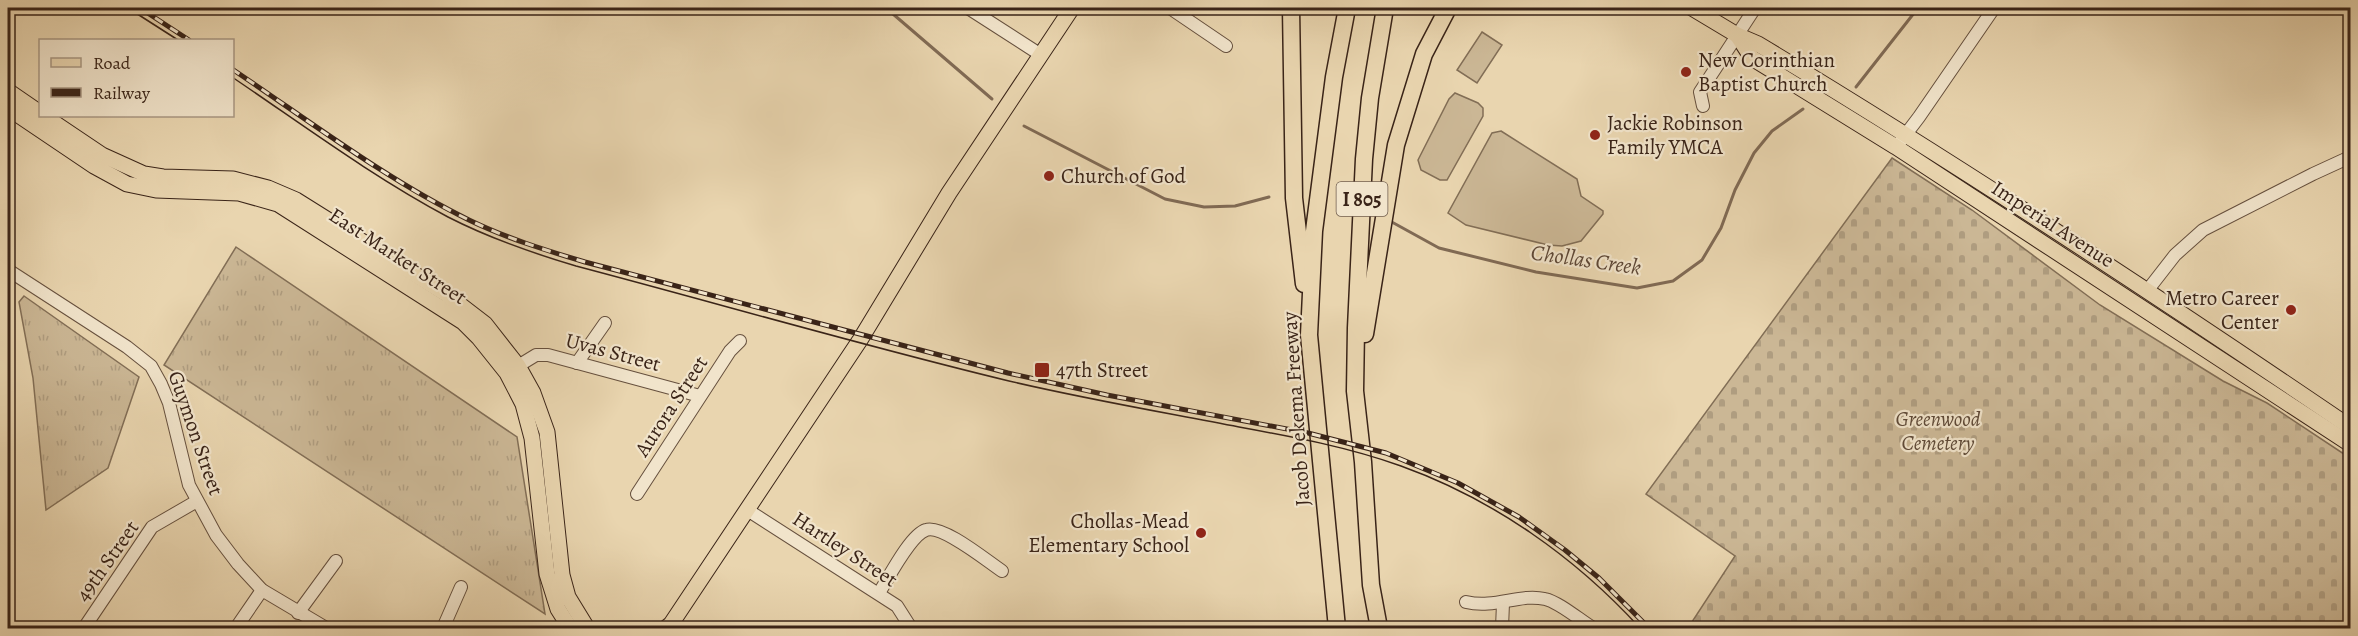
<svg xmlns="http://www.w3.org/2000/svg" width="2358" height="636" viewBox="0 0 2358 636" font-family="Alegreya,serif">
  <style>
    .grass { fill: url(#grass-tufts); stroke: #826e56; stroke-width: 1.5 }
    .cemetery { fill: url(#cemetery-stones); stroke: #826e56; stroke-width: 1.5 }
    .pitch { fill: #cbb795; stroke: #826e56; stroke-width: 1.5 }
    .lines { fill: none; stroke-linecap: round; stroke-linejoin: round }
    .stream { stroke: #806a54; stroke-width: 3 }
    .minor-casing { stroke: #66503e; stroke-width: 14 }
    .major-casing { stroke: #3a2418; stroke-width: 17 }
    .highway-casing { stroke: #3a2418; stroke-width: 19 }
    .minor { stroke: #f1e4cb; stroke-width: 12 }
    .major { stroke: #e9d5af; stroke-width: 15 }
    .highway { stroke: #e9d5af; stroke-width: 16 }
    .tram { stroke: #3a2418; stroke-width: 1.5 }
    .rail-casing { stroke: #3a2418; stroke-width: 5 }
    .rail { stroke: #f1e4cb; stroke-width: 3; stroke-dasharray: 9; stroke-linecap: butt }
    .poi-dot { fill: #8f2418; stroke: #f1e4cb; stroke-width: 2 }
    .labels { text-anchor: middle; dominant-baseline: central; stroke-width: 4.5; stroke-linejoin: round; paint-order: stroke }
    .shield { fill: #f1e4cb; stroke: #715e4e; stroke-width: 1.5 }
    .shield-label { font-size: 20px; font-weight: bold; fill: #3a2418 }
    .poi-label { font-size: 21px; fill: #3a2418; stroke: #f1e4cb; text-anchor: start }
    .street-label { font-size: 21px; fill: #3a2418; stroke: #f1e4cb }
    .park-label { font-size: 21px; font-style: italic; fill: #5e4937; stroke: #f1e4cb }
    .water-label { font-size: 22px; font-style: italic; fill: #5d4736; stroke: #f1e4cb }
  </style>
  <defs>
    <pattern id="grass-tufts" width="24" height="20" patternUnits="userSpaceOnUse" patternTransform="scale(1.5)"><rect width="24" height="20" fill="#cbb795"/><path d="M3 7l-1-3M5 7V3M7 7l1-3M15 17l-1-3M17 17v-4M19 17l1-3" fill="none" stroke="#af9d80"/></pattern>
    <pattern id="cemetery-stones" width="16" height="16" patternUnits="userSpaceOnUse" patternTransform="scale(1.5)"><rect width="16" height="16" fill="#cbb795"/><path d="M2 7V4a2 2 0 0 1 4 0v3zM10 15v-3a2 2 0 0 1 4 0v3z" fill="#af9d80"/></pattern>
  </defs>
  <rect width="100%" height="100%" fill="#e9d5af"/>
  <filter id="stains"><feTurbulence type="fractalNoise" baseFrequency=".00333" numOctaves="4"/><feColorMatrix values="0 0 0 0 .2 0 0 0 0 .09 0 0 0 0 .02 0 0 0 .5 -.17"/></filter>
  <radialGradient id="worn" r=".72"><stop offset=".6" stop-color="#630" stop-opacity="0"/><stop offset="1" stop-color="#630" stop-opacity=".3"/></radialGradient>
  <g class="grass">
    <polygon points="236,247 517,437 545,614 164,365"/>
    <polygon points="24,296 139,377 108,468 46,510 33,378 19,302"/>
  </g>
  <polygon class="cemetery" points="1892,158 1972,210 2100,305 2223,381 2267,403 2350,458 2350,628 1688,628 1735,556 1646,494"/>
  <g class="pitch">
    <polygon points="1482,32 1502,45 1477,83 1457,70"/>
    <polygon points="1455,93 1478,103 1483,108 1483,116 1447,180 1440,180 1421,170 1418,160 1449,99"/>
    <polygon points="1501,131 1577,179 1581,196 1603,211 1603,214 1581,241 1562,246 1548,245 1466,225 1448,213 1492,133"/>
  </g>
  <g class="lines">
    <g class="stream">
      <polyline points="886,8 992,99"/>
      <polyline points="1856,87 1918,8"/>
      <polyline points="1024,126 1165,199 1204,207 1235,206 1269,197"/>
      <polyline points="1390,221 1439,248 1536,272 1637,288 1673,281 1702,260 1721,228 1735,190 1754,153 1772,131 1803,109"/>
    </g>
    <g class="minor-casing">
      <g id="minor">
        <polyline points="968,8 1041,55"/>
        <polyline points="1170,8 1226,46"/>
        <polyline points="1703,106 1700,92 1755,8"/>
        <polyline points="1900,142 1919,117 1994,8"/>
        <polyline points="8,270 127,347 151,366 161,384 169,403 189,485 216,535 238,564 262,590 326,628"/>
        <polyline points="2147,291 2175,255 2203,230 2313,174 2350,157"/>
        <polyline points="577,363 605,323"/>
        <polyline points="518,366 536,355 548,355 700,396"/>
        <polyline points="637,494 730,351 740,341"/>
        <polyline points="749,511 897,606 911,628"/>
        <path d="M879 593C888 579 910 535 926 530 942 524 987 561 1002 571"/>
        <path d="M1466 602C1495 609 1520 593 1545 599 1559 602 1581 621 1593 628"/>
        <polyline points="298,613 336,561"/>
        <polyline points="84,628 152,527 197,501"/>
        <polyline points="236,628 262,590"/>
        <polyline points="443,628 461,587"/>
        <polyline points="1502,628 1503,603"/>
      </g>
    </g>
    <g class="major-casing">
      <g id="major">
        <path d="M1692 8 1737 35 1758 44C1959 165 2156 295 2350 427"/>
        <polyline points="1737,35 1752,58 1896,147 2350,444"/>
        <polyline points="8,91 40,113"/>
        <polyline points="8,108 94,166 127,184 156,190 239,193 278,204 463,322 479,338 507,373 523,404 532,438 547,574 558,609 570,628"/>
        <polyline points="44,116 102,155 144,174 163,177 233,179 268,188 296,200 446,294 485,324 518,366 533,393 547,432 562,575 568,597 587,628"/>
        <polyline points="666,628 671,624 860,340 949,193 1072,8"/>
      </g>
    </g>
    <g class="highway-casing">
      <g id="highway">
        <polyline points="1291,8 1294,198 1304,284"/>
        <polyline points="1365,334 1396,145 1424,54 1448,8"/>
        <polyline points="1337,628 1309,335 1314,231 1334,77 1347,8"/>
        <polyline points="1379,628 1371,585 1363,462 1355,391 1356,328 1364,159 1370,98 1385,8"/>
      </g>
    </g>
    <use href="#minor" class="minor"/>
    <use href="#major" class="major"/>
    <use href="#highway" class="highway"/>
    <g class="tram">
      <polyline points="128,8 178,40"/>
      <path d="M232 77C303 125 373 177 448 217 489 238 532 253 576 266 720 304 864 346 1009 381 1085 399 1162 412 1239 427 1294 437 1348 447 1401 466 1493 499 1575 557 1640 628"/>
    </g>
    <g class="rail-casing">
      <g id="rail">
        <polyline points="140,8 189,40"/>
        <path d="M232 69C308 120 387 180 469 220 506 238 545 250 585 262L1008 373 1107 395 1308 433 1386 453 1458 483 1519 517 1565 550 1599 578 1649 628"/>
      </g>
    </g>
    <use href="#rail" class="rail"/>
  </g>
  <g class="poi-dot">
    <circle cx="1686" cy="72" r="6"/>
    <circle cx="1595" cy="135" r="6"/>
    <circle cx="1049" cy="176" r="6"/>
    <circle cx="2291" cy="310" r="6"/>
    <rect x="1034" y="362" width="16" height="16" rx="3"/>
    <circle cx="1201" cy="533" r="6"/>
  </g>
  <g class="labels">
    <rect class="shield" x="1336.5" y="182" width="51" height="34" rx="4.5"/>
    <g class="shield-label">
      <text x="1362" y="199">I 805</text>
    </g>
    <g class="poi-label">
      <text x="1698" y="60">New Corinthian<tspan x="1698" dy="24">Baptist Church</tspan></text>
      <text x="1607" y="123">Jackie Robinson<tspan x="1607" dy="24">Family YMCA</tspan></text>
      <text x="1061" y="176">Church of God</text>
      <text x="2279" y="298" text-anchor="end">Metro Career<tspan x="2279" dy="24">Center</tspan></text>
      <text x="1056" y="370">47th Street</text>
      <text x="1189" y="521" text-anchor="end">Chollas-Mead<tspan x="1189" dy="24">Elementary School</tspan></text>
    </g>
    <g class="street-label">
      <text transform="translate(2053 224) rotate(33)">Imperial Avenue</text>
      <text transform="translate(398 256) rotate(33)">East Market Street</text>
      <text transform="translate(613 352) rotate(15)">Uvas Street</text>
      <text transform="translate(671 406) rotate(-57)">Aurora Street</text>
      <text transform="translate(1296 409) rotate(-94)">Jacob Dekema Freeway</text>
      <text transform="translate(196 433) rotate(71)">Guymon Street</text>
      <text transform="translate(845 549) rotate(33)">Hartley Street</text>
      <text transform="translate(107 561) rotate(-55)">49th Street</text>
    </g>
    <g class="park-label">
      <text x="1938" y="419">Greenwood<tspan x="1938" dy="24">Cemetery</tspan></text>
    </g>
    <g class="water-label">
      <text transform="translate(1586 260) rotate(8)">Chollas Creek</text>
    </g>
  </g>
  <rect width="2358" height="636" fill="none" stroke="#e9d5af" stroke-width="30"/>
  <rect x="9" y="9" width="2340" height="618" fill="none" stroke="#3a2418" stroke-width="3"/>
  <rect x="15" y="15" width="2328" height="606" fill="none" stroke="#3a2418" stroke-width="1.5"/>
  <rect x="39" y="39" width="195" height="78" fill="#f1e4cb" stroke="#a89783" stroke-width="1.5"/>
  <rect x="51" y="58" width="30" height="9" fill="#e9d5af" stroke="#a89783" stroke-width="1.5"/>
  <text x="93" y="69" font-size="18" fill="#3a2418">Road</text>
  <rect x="51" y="88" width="30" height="9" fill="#3a2418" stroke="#a89783" stroke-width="1.5"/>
  <text x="93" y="99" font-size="18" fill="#3a2418">Railway</text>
  <rect width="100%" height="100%" filter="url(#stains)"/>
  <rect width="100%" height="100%" fill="url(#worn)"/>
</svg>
